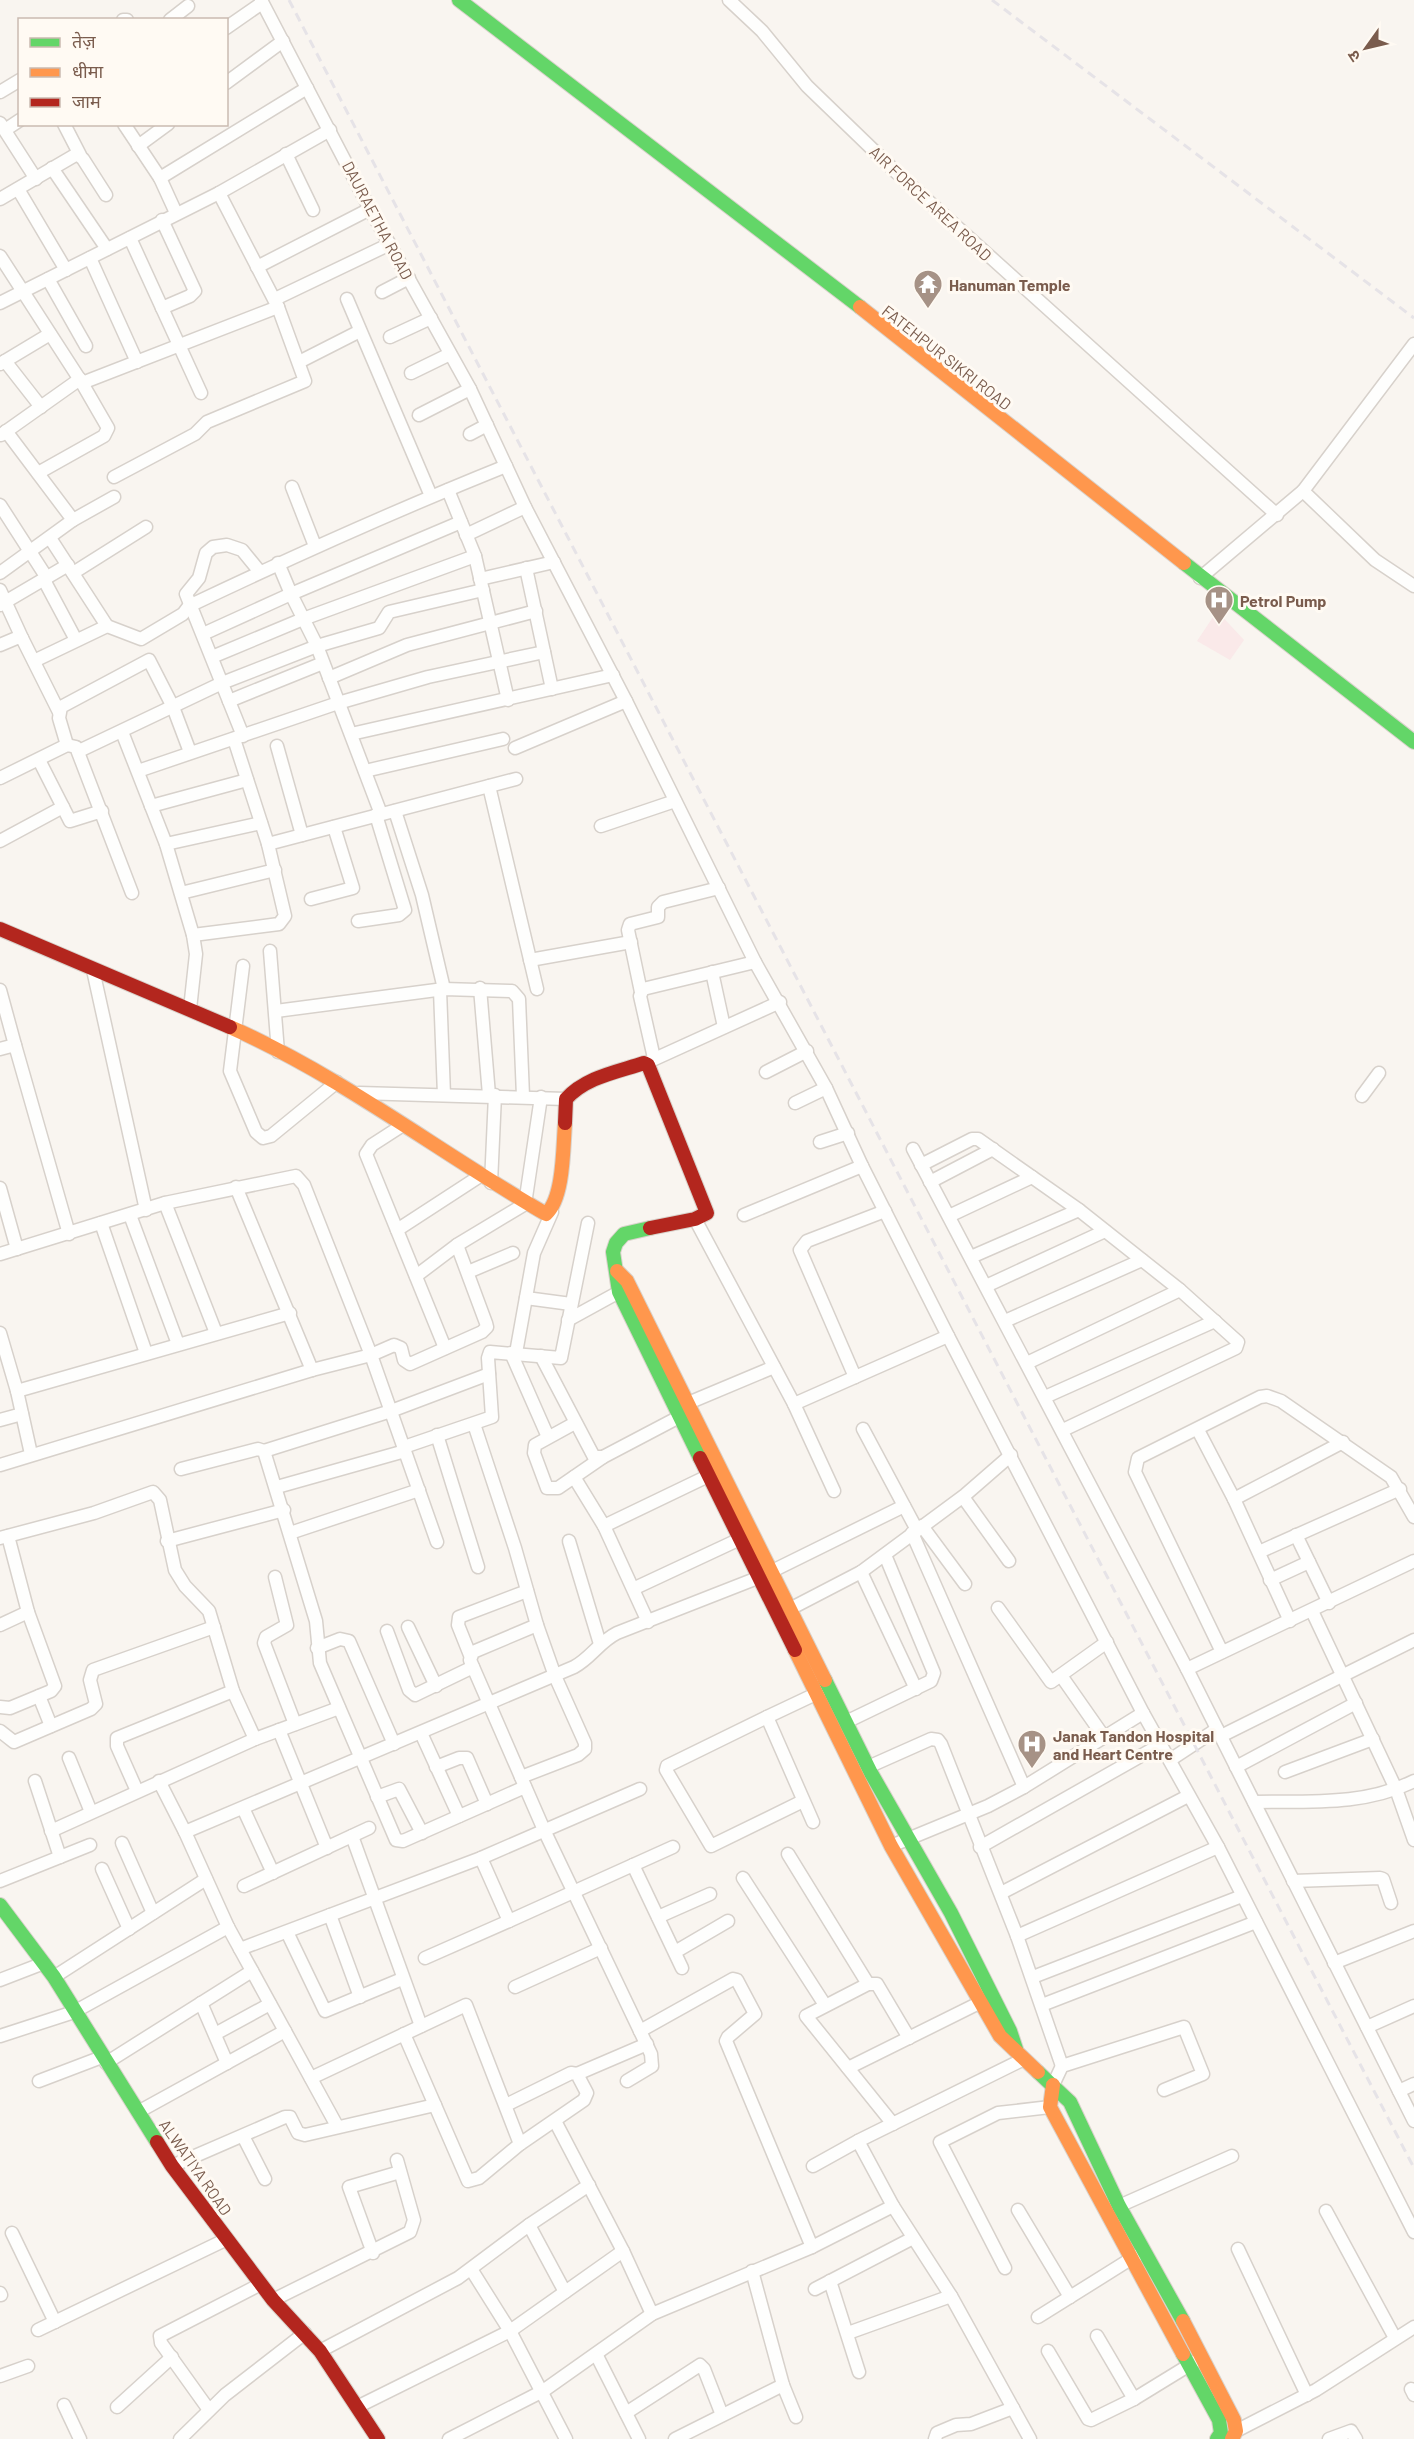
<svg xmlns="http://www.w3.org/2000/svg" width="1414" height="2439" viewBox="0 0 1414 2439" font-family="Barlow,'Noto Sans Devanagari',sans-serif">
  <style>
    .medical { fill: #fae9e9 }
    .lines { fill: none; stroke-linecap: round; stroke-linejoin: round }
    .street-casing { stroke: #d7d1cb; stroke-width: 15 }
    .fast-casing { stroke: #d9d2cb; stroke-width: 16 }
    .slow-casing { stroke: #d9d2cb; stroke-width: 16 }
    .jam-casing { stroke: #d9d2cb; stroke-width: 16 }
    .street { stroke: #fefefd; stroke-width: 12 }
    .fast { stroke: #63d668; stroke-width: 14 }
    .slow { stroke: #ff974d; stroke-width: 14 }
    .jam { stroke: #b3261e; stroke-width: 14 }
    .rail { stroke: #e6e3e7; stroke-width: 3; stroke-dasharray: 9 6; stroke-linecap: butt }
    .labels { text-anchor: middle; dominant-baseline: central; stroke-width: 6; stroke-linejoin: round; paint-order: stroke }
    .street-label { font-size: 16px; fill: #7a5c4d; stroke: #fffaf3 }
    .poi-label { font-size: 16px; font-weight: bold; fill: #7a5c4d; stroke: #fffaf3; text-anchor: start }
  </style>
  <rect width="100%" height="100%" fill="#f9f5f0"/>
  <polygon class="medical" points="1217,611 1244,640 1230,660 1197,641"/>
  <g class="lines">
    <g class="street-casing">
      <g id="street">
        <polyline points="261,0 370,209 470,389 525,507 626,701 755,962 826,1088 862,1166 948,1336 1143,1713 1218,1847 1414,2232"/>
        <polyline points="729,0 762,31 807,86 896,172 1277,515"/>
        <polyline points="123,20 127,20"/>
        <polyline points="170,20 188,6"/>
        <polyline points="226,28 262,3"/>
        <polyline points="226,83 283,41"/>
        <polyline points="0,92 20,80"/>
        <polyline points="0,123 36,179"/>
        <polyline points="64,124 80,155"/>
        <polyline points="124,124 160,178 176,213"/>
        <polyline points="5,130 20,120"/>
        <polyline points="138,146 168,124"/>
        <polyline points="286,154 313,210"/>
        <polyline points="52,168 107,249"/>
        <polyline points="160,178 307,88"/>
        <polyline points="18,189 66,270"/>
        <polyline points="0,199 77,154 83,159 106,195"/>
        <polyline points="130,238 201,393"/>
        <polyline points="0,256 82,383 108,428 104,436 38,473"/>
        <polyline points="90,258 137,362"/>
        <polyline points="257,267 370,209"/>
        <polyline points="48,279 86,346"/>
        <polyline points="382,292 409,278"/>
        <polyline points="275,299 390,244"/>
        <polyline points="347,299 431,496"/>
        <polyline points="0,303 219,193 330,130"/>
        <polyline points="162,308 190,296 195,291 162,220"/>
        <polyline points="390,337 431,318"/>
        <polyline points="5,361 41,407"/>
        <polyline points="299,362 360,331"/>
        <polyline points="0,364 50,334"/>
        <polyline points="411,373 450,354"/>
        <polyline points="82,383 278,307"/>
        <polyline points="419,415 470,389"/>
        <polyline points="6,431 73,520"/>
        <polyline points="470,434 487,425"/>
        <polyline points="1,435 80,379"/>
        <polyline points="114,477 195,434 207,422 305,381 278,307 219,193"/>
        <polyline points="292,487 315,546"/>
        <polyline points="448,490 475,556 508,700"/>
        <polyline points="1303,491 1375,560 1414,586"/>
        <polyline points="0,505 47,578"/>
        <polyline points="466,535 525,507"/>
        <polyline points="50,538 107,626"/>
        <polyline points="526,568 552,689"/>
        <polyline points="0,573 73,520 114,497"/>
        <polyline points="73,573 146,527"/>
        <polyline points="1200,578 1303,491 1414,344"/>
        <polyline points="480,579 554,562"/>
        <polyline points="44,580 76,640"/>
        <polyline points="0,590 22,638"/>
        <polyline points="0,605 68,565"/>
        <polyline points="203,634 291,594 278,563"/>
        <polyline points="0,645 19,637 22,638 59,712"/>
        <polyline points="212,657 303,619 475,556"/>
        <path d="M34 661 107 626 141 639 183 614 189 606C294 556 399 509 506 466"/>
        <polyline points="329,678 407,645 536,611"/>
        <polyline points="229,701 323,663"/>
        <polyline points="122,732 166,844 193,935 196,954 190,1009"/>
        <polyline points="351,734 613,675"/>
        <polyline points="243,736 186,594 199,578 206,553 213,547 227,545 242,550 260,572"/>
        <polyline points="67,745 59,718 61,707 149,660 173,707 190,752"/>
        <polyline points="277,746 302,835"/>
        <polyline points="515,748 626,701"/>
        <polyline points="79,751 222,683 317,646 379,628 389,612 483,590"/>
        <polyline points="39,760 70,821 102,811"/>
        <polyline points="138,771 338,703 428,677 544,652"/>
        <polyline points="365,771 503,739"/>
        <polyline points="0,778 67,745 76,747 132,893"/>
        <polyline points="489,786 537,989"/>
        <polyline points="151,806 247,780"/>
        <polyline points="395,811 422,895 444,989"/>
        <polyline points="381,814 317,646 291,594 461,522"/>
        <polyline points="601,826 675,801"/>
        <polyline points="0,841 63,807"/>
        <polyline points="166,844 261,823"/>
        <polyline points="268,844 516,779"/>
        <polyline points="181,893 275,870"/>
        <polyline points="311,899 353,888 334,827"/>
        <polyline points="358,921 399,915 405,910 376,815"/>
        <polyline points="193,935 279,924 285,916 268,844 234,739"/>
        <polyline points="270,951 278,1052"/>
        <polyline points="530,960 631,942"/>
        <polyline points="243,966 230,1071 256,1132 263,1138 271,1136 337,1082"/>
        <polyline points="93,970 146,1210"/>
        <polyline points="712,972 724,1027"/>
        <polyline points="480,988 489,1095"/>
        <polyline points="0,990 15,1045"/>
        <polyline points="440,990 444,1095"/>
        <polyline points="641,992 628,930 630,924 658,917 658,907 663,902 719,888"/>
        <polyline points="276,1011 444,989 512,991 519,999 523,1096"/>
        <polyline points="0,1049 15,1045 69,1234"/>
        <polyline points="654,1058 640,996 643,989 755,962"/>
        <polyline points="648,1062 780,1002"/>
        <polyline points="766,1072 807,1051"/>
        <polyline points="359,1093 566,1099"/>
        <polyline points="1362,1096 1379,1073"/>
        <polyline points="795,1103 826,1088"/>
        <polyline points="403,1125 372,1145 366,1154 445,1348"/>
        <polyline points="820,1142 848,1133"/>
        <polyline points="913,1149 1187,1669 1414,2121"/>
        <polyline points="921,1165 972,1139 978,1139 1079,1210 1180,1290 1238,1342 1236,1348 1063,1430"/>
        <polyline points="930,1182 993,1149"/>
        <polyline points="491,1183 495,1095"/>
        <polyline points="236,1187 312,1370"/>
        <polyline points="0,1188 17,1249"/>
        <polyline points="165,1203 216,1333"/>
        <polyline points="130,1215 178,1344"/>
        <polyline points="744,1215 862,1166"/>
        <polyline points="949,1216 1032,1177"/>
        <polyline points="695,1219 794,1404 834,1491"/>
        <polyline points="101,1223 146,1353"/>
        <polyline points="397,1230 480,1176"/>
        <polyline points="0,1254 165,1203 296,1176 304,1185 371,1355 437,1542"/>
        <polyline points="971,1257 1079,1210"/>
        <polyline points="468,1272 513,1253"/>
        <polyline points="416,1276 457,1245 525,1204 541,1097"/>
        <polyline points="986,1286 1105,1231"/>
        <polyline points="526,1298 571,1304"/>
        <polyline points="568,1320 619,1292"/>
        <polyline points="1005,1321 1142,1260"/>
        <polyline points="0,1333 17,1391 31,1454"/>
        <polyline points="511,1353 548,1437"/>
        <polyline points="516,1353 534,1253 552,1212"/>
        <polyline points="541,1356 594,1457 603,1457 681,1416"/>
        <polyline points="1027,1363 1180,1290"/>
        <polyline points="855,1377 800,1250 807,1241 885,1211"/>
        <polyline points="17,1391 290,1313"/>
        <polyline points="1045,1397 1215,1321"/>
        <polyline points="794,1404 948,1336"/>
        <polyline points="681,1406 774,1367"/>
        <polyline points="0,1420 22,1414"/>
        <polyline points="575,1423 535,1445 534,1453 547,1488 558,1488 603,1457"/>
        <polyline points="474,1424 515,1548 537,1625 555,1676 585,1743 585,1749 578,1755 521,1777"/>
        <polyline points="863,1429 917,1530"/>
        <polyline points="1198,1430 1234,1499 1290,1621"/>
        <polyline points="437,1435 478,1567"/>
        <polyline points="404,1447 492,1417 488,1358 490,1352 561,1358 588,1223"/>
        <polyline points="264,1451 391,1411 489,1374"/>
        <polyline points="0,1465 312,1370 371,1355 394,1345 401,1348 404,1360 410,1364 482,1332 487,1327 486,1323 457,1245"/>
        <polyline points="181,1469 258,1449 264,1451 316,1621 320,1663 396,1840 403,1841 525,1787"/>
        <polyline points="574,1477 604,1526 648,1622"/>
        <polyline points="277,1487 405,1451"/>
        <polyline points="963,1497 1009,1561"/>
        <polyline points="1234,1499 1343,1442"/>
        <polyline points="604,1526 708,1476"/>
        <polyline points="922,1526 965,1584"/>
        <polyline points="290,1533 419,1490"/>
        <polyline points="912,1533 1024,1787"/>
        <polyline points="1296,1535 1329,1603"/>
        <polyline points="0,1538 94,1513 153,1492 160,1500 175,1570 185,1586 209,1611 233,1691 255,1739"/>
        <polyline points="167,1541 284,1510"/>
        <polyline points="569,1541 600,1644"/>
        <polyline points="1259,1552 1400,1489"/>
        <polyline points="861,1572 916,1689"/>
        <polyline points="275,1577 287,1625 266,1637 264,1643 295,1724"/>
        <polyline points="1270,1580 1309,1562"/>
        <polyline points="635,1588 740,1539"/>
        <polyline points="998,1608 1051,1682 1107,1642"/>
        <polyline points="1312,1611 1396,1789 1414,1840"/>
        <polyline points="784,1612 861,1572 965,1495 1011,1455"/>
        <polyline points="0,1625 28,1612"/>
        <polyline points="537,1625 473,1652 470,1660 544,1830 651,2054 652,2066 627,2081"/>
        <polyline points="408,1627 436,1686"/>
        <polyline points="387,1631 409,1690 415,1695 473,1667"/>
        <polyline points="317,1648 340,1639 349,1641 394,1744"/>
        <polyline points="1222,1652 1135,1472 1138,1458 1260,1397 1267,1396 1281,1401 1391,1477 1414,1517"/>
        <polyline points="470,1655 458,1625 459,1617 527,1591"/>
        <polyline points="1187,1669 1414,1561"/>
        <polyline points="1062,1677 1104,1737"/>
        <polyline points="39,1696 51,1726"/>
        <polyline points="0,1707 10,1708 51,1691 55,1686 28,1612 8,1536"/>
        <polyline points="767,1717 667,1766 666,1770 711,1846 803,1801"/>
        <polyline points="846,1722 931,1681 934,1673 885,1555"/>
        <polyline points="279,1730 327,1848"/>
        <polyline points="0,1731 14,1742 91,1709 96,1704 90,1680 93,1670 214,1627"/>
        <polyline points="421,1733 459,1816"/>
        <polyline points="1221,1736 1414,1640"/>
        <polyline points="69,1758 91,1812"/>
        <polyline points="1170,1760 1217,1729"/>
        <polyline points="436,1767 459,1758 467,1758 487,1804"/>
        <polyline points="868,1767 931,1739 938,1740 941,1744 1017,1936 1062,2066"/>
        <polyline points="1236,1767 1356,1703"/>
        <polyline points="1285,1772 1373,1739"/>
        <polyline points="35,1781 60,1857"/>
        <polyline points="159,1781 185,1832 228,1927 337,2126"/>
        <polyline points="137,1791 117,1746 117,1738 233,1691"/>
        <polyline points="377,1797 399,1789 422,1833"/>
        <path d="M1254 1802C1309 1801 1364 1806 1414 1781"/>
        <polyline points="243,1808 273,1873"/>
        <polyline points="813,1822 767,1717 822,1691"/>
        <polyline points="51,1831 255,1739 339,1708"/>
        <path d="M185 1832 574 1667C591 1658 599 1642 617 1633L760 1577 904 1506"/>
        <polyline points="352,1836 421,2026"/>
        <polyline points="122,1843 153,1913"/>
        <polyline points="891,1846 988,1806 1024,1787 1143,1713"/>
        <polyline points="980,1847 1160,1745"/>
        <polyline points="788,1854 868,1984"/>
        <polyline points="481,1858 509,1921 673,1847"/>
        <polyline points="633,1865 682,1968"/>
        <polyline points="102,1869 129,1929"/>
        <polyline points="743,1878 825,2005"/>
        <polyline points="0,1881 90,1845"/>
        <polyline points="1293,1881 1380,1878 1383,1879 1391,1903"/>
        <polyline points="244,1886 369,1828"/>
        <polyline points="1001,1893 1188,1796"/>
        <polyline points="330,1915 360,1997"/>
        <polyline points="658,1917 710,1894"/>
        <polyline points="287,1932 325,2011 402,1979"/>
        <polyline points="1017,1936 1218,1847"/>
        <polyline points="240,1949 481,1858 640,1789"/>
        <polyline points="675,1952 728,1921"/>
        <polyline points="425,1958 509,1921"/>
        <polyline points="1334,1963 1414,1931"/>
        <polyline points="54,1977 206,1879"/>
        <polyline points="1033,1977 1242,1896"/>
        <polyline points="0,1980 44,1963"/>
        <polyline points="515,1987 601,1948"/>
        <polyline points="201,2003 227,2063"/>
        <polyline points="1042,2005 1256,1922"/>
        <polyline points="1367,2027 1414,2006"/>
        <polyline points="640,2031 733,1979 737,1980 755,2014 728,2037 726,2041 812,2247"/>
        <polyline points="215,2034 270,2004"/>
        <polyline points="404,2034 468,2181 479,2178 520,2144 584,2100 587,2093 577,2074 571,2073 506,2105"/>
        <polyline points="0,2036 74,2012 228,1927"/>
        <polyline points="106,2063 252,1971"/>
        <polyline points="848,2068 979,2003"/>
        <polyline points="577,2074 647,2044"/>
        <polyline points="311,2078 466,2005 520,2144"/>
        <polyline points="39,2081 102,2057"/>
        <polyline points="1053,2085 1062,2066 1184,2027 1203,2074 1164,2090"/>
        <polyline points="1399,2091 1414,2084"/>
        <polyline points="138,2112 285,2031"/>
        <polyline points="555,2121 623,2251 652,2314"/>
        <polyline points="893,2124 806,2016 868,1984 877,1984 909,2038"/>
        <polyline points="243,2136 265,2179"/>
        <polyline points="858,2141 893,2206"/>
        <polyline points="172,2166 285,2117 290,2117 298,2133 305,2135 435,2105"/>
        <polyline points="813,2166 858,2141 1024,2059"/>
        <polyline points="1119,2206 1232,2156"/>
        <polyline points="1018,2210 1070,2297"/>
        <polyline points="1326,2211 1395,2338"/>
        <polyline points="529,2225 565,2292"/>
        <polyline points="12,2233 55,2322"/>
        <polyline points="1238,2249 1307,2395"/>
        <polyline points="373,2253 349,2187 400,2172"/>
        <polyline points="1005,2268 940,2142 998,2113 1050,2107"/>
        <polyline points="471,2269 510,2331 566,2439"/>
        <polyline points="752,2271 783,2385 796,2417"/>
        <polyline points="830,2281 859,2372"/>
        <polyline points="815,2289 913,2238"/>
        <polyline points="0,2293 1,2295"/>
        <polyline points="273,2300 410,2232 414,2220 397,2160"/>
        <polyline points="1038,2317 1137,2255"/>
        <polyline points="38,2330 227,2239"/>
        <polyline points="848,2333 951,2296"/>
        <polyline points="1097,2336 1134,2399"/>
        <polyline points="320,2351 458,2278 529,2225 589,2185"/>
        <polyline points="1048,2351 1088,2419 1091,2420 1134,2399 1196,2361"/>
        <polyline points="596,2354 639,2439"/>
        <polyline points="0,2376 28,2366"/>
        <polyline points="1411,2389 1414,2395"/>
        <polyline points="64,2405 80,2439"/>
        <polyline points="117,2407 172,2357"/>
        <polyline points="357,2407 510,2331 623,2251"/>
        <polyline points="209,2410 161,2343 160,2336 261,2284"/>
        <polyline points="626,2413 700,2365 704,2369 722,2415"/>
        <polyline points="1236,2431 1316,2390 1414,2327"/>
        <polyline points="180,2439 225,2395 305,2333"/>
        <polyline points="449,2439 543,2391 652,2314 812,2247 893,2206 951,2296 1030,2439"/>
        <polyline points="675,2439 783,2385"/>
        <polyline points="935,2439 937,2433 956,2425 971,2424 1013,2408"/>
        <polyline points="1329,2439 1351,2431 1356,2439"/>
      </g>
    </g>
    <g class="fast-casing">
      <g id="fast">
        <polyline points="459,0 860,307"/>
        <polyline points="1184,563 1414,742"/>
        <polyline points="650,1228 624,1234 616,1243 613,1252 619,1292 700,1458"/>
        <polyline points="825,1680 871,1773 951,1913 1010,2031 1016,2049"/>
        <polyline points="0,1905 54,1977 157,2142"/>
        <polyline points="1038,2072 1070,2102 1119,2206 1183,2321"/>
        <polyline points="1183,2354 1219,2420 1221,2433 1217,2439"/>
      </g>
    </g>
    <g class="slow-casing">
      <g id="slow">
        <polyline points="860,307 1184,563"/>
        <path d="M230 1027C343 1077 440 1153 546 1214 564 1198 563 1147 565 1123"/>
        <polyline points="617,1271 627,1281 825,1680"/>
        <polyline points="795,1650 891,1846 1000,2036 1038,2072"/>
        <polyline points="1053,2085 1050,2107 1183,2354"/>
        <polyline points="1183,2321 1234,2420 1236,2431 1232,2439"/>
      </g>
    </g>
    <g class="jam-casing">
      <g id="jam">
        <polyline points="0,929 230,1027"/>
        <path d="M565 1123 566 1099C586 1077 617 1072 644 1063L648 1065 707 1213 695 1219 650 1228"/>
        <polyline points="700,1458 795,1650"/>
        <polyline points="157,2142 172,2166 273,2300 320,2351 378,2439"/>
      </g>
    </g>
    <use href="#street" class="street"/>
    <use href="#fast" class="fast"/>
    <use href="#slow" class="slow"/>
    <use href="#jam" class="jam"/>
    <g class="rail">
      <polyline points="289,0 1414,2168"/>
      <polyline points="992,0 1414,318"/>
    </g>
  </g>
  <defs>
    <g id="temple-pin" transform="scale(1.5)"><path d="M0 17L-7.5 6A9.5 9.5 0 1 1 7.5 6Z" fill="#a69286" stroke="#fffaf3"/><path d="M0-6L5-2H3V0L6.5 2.5H4V6H1.5V3h-3V6H-4V2.5H-6.5L-3 0V-2H-5Z" fill="#fff"/></g>
    <g id="hospital-pin" transform="scale(1.5)"><path d="M0 17L-7.5 6A9.5 9.5 0 1 1 7.5 6Z" fill="#a69286" stroke="#fffaf3"/><path d="M-5-5h3v3.5h4V-5h3V5h-3V1.5h-4V5h-3Z" fill="#fff"/></g>
  </defs>
  <g fill-rule="evenodd">
    <use href="#temple-pin" x="928" y="284"/>
    <use href="#hospital-pin" x="1219" y="600"/>
    <use href="#hospital-pin" x="1032" y="1744"/>
  </g>
  <g class="labels">
    <g class="street-label">
      <text transform="translate(931 203) rotate(43)">AIR FORCE AREA ROAD</text>
      <text transform="translate(378 220) rotate(62)">DAURAETHA ROAD</text>
      <text transform="translate(947 357) rotate(38)">FATEHPUR SIKRI ROAD</text>
      <text transform="translate(196 2167) rotate(55)">ALWATIYA ROAD</text>
    </g>
    <g class="poi-label">
      <text x="949" y="284">Hanuman Temple</text>
      <text x="1240" y="600">Petrol Pump</text>
      <text x="1053" y="1735">Janak Tandon Hospital<tspan x="1053" dy="18">and Heart Centre</tspan></text>
    </g>
  </g>
  <rect x="18" y="18" width="210" height="108" fill="#fffaf3" stroke="#cabbb1" stroke-width="1.5"/>
  <rect x="30" y="38" width="30" height="9" fill="#63d668" stroke="#cabbb1" stroke-width="1.5"/>
  <text x="72" y="48" font-size="18" fill="#7a5c4d">तेज़</text>
  <rect x="30" y="68" width="30" height="9" fill="#ff974d" stroke="#cabbb1" stroke-width="1.5"/>
  <text x="72" y="78" font-size="18" fill="#7a5c4d">धीमा</text>
  <rect x="30" y="98" width="30" height="9" fill="#b3261e" stroke="#cabbb1" stroke-width="1.5"/>
  <text x="72" y="108" font-size="18" fill="#7a5c4d">जाम</text>
  <g transform="translate(1366 48) rotate(236)" stroke="#fffaf3" stroke-width="4.5" paint-order="stroke">
  <path d="M0-4.5L10 22L0 15L-10 22Z" fill="#7a5c4d"/>
  <text y="-9" font-size="16" font-weight="bold" text-anchor="middle" fill="#7a5c4d">उ</text>
  </g>
</svg>
